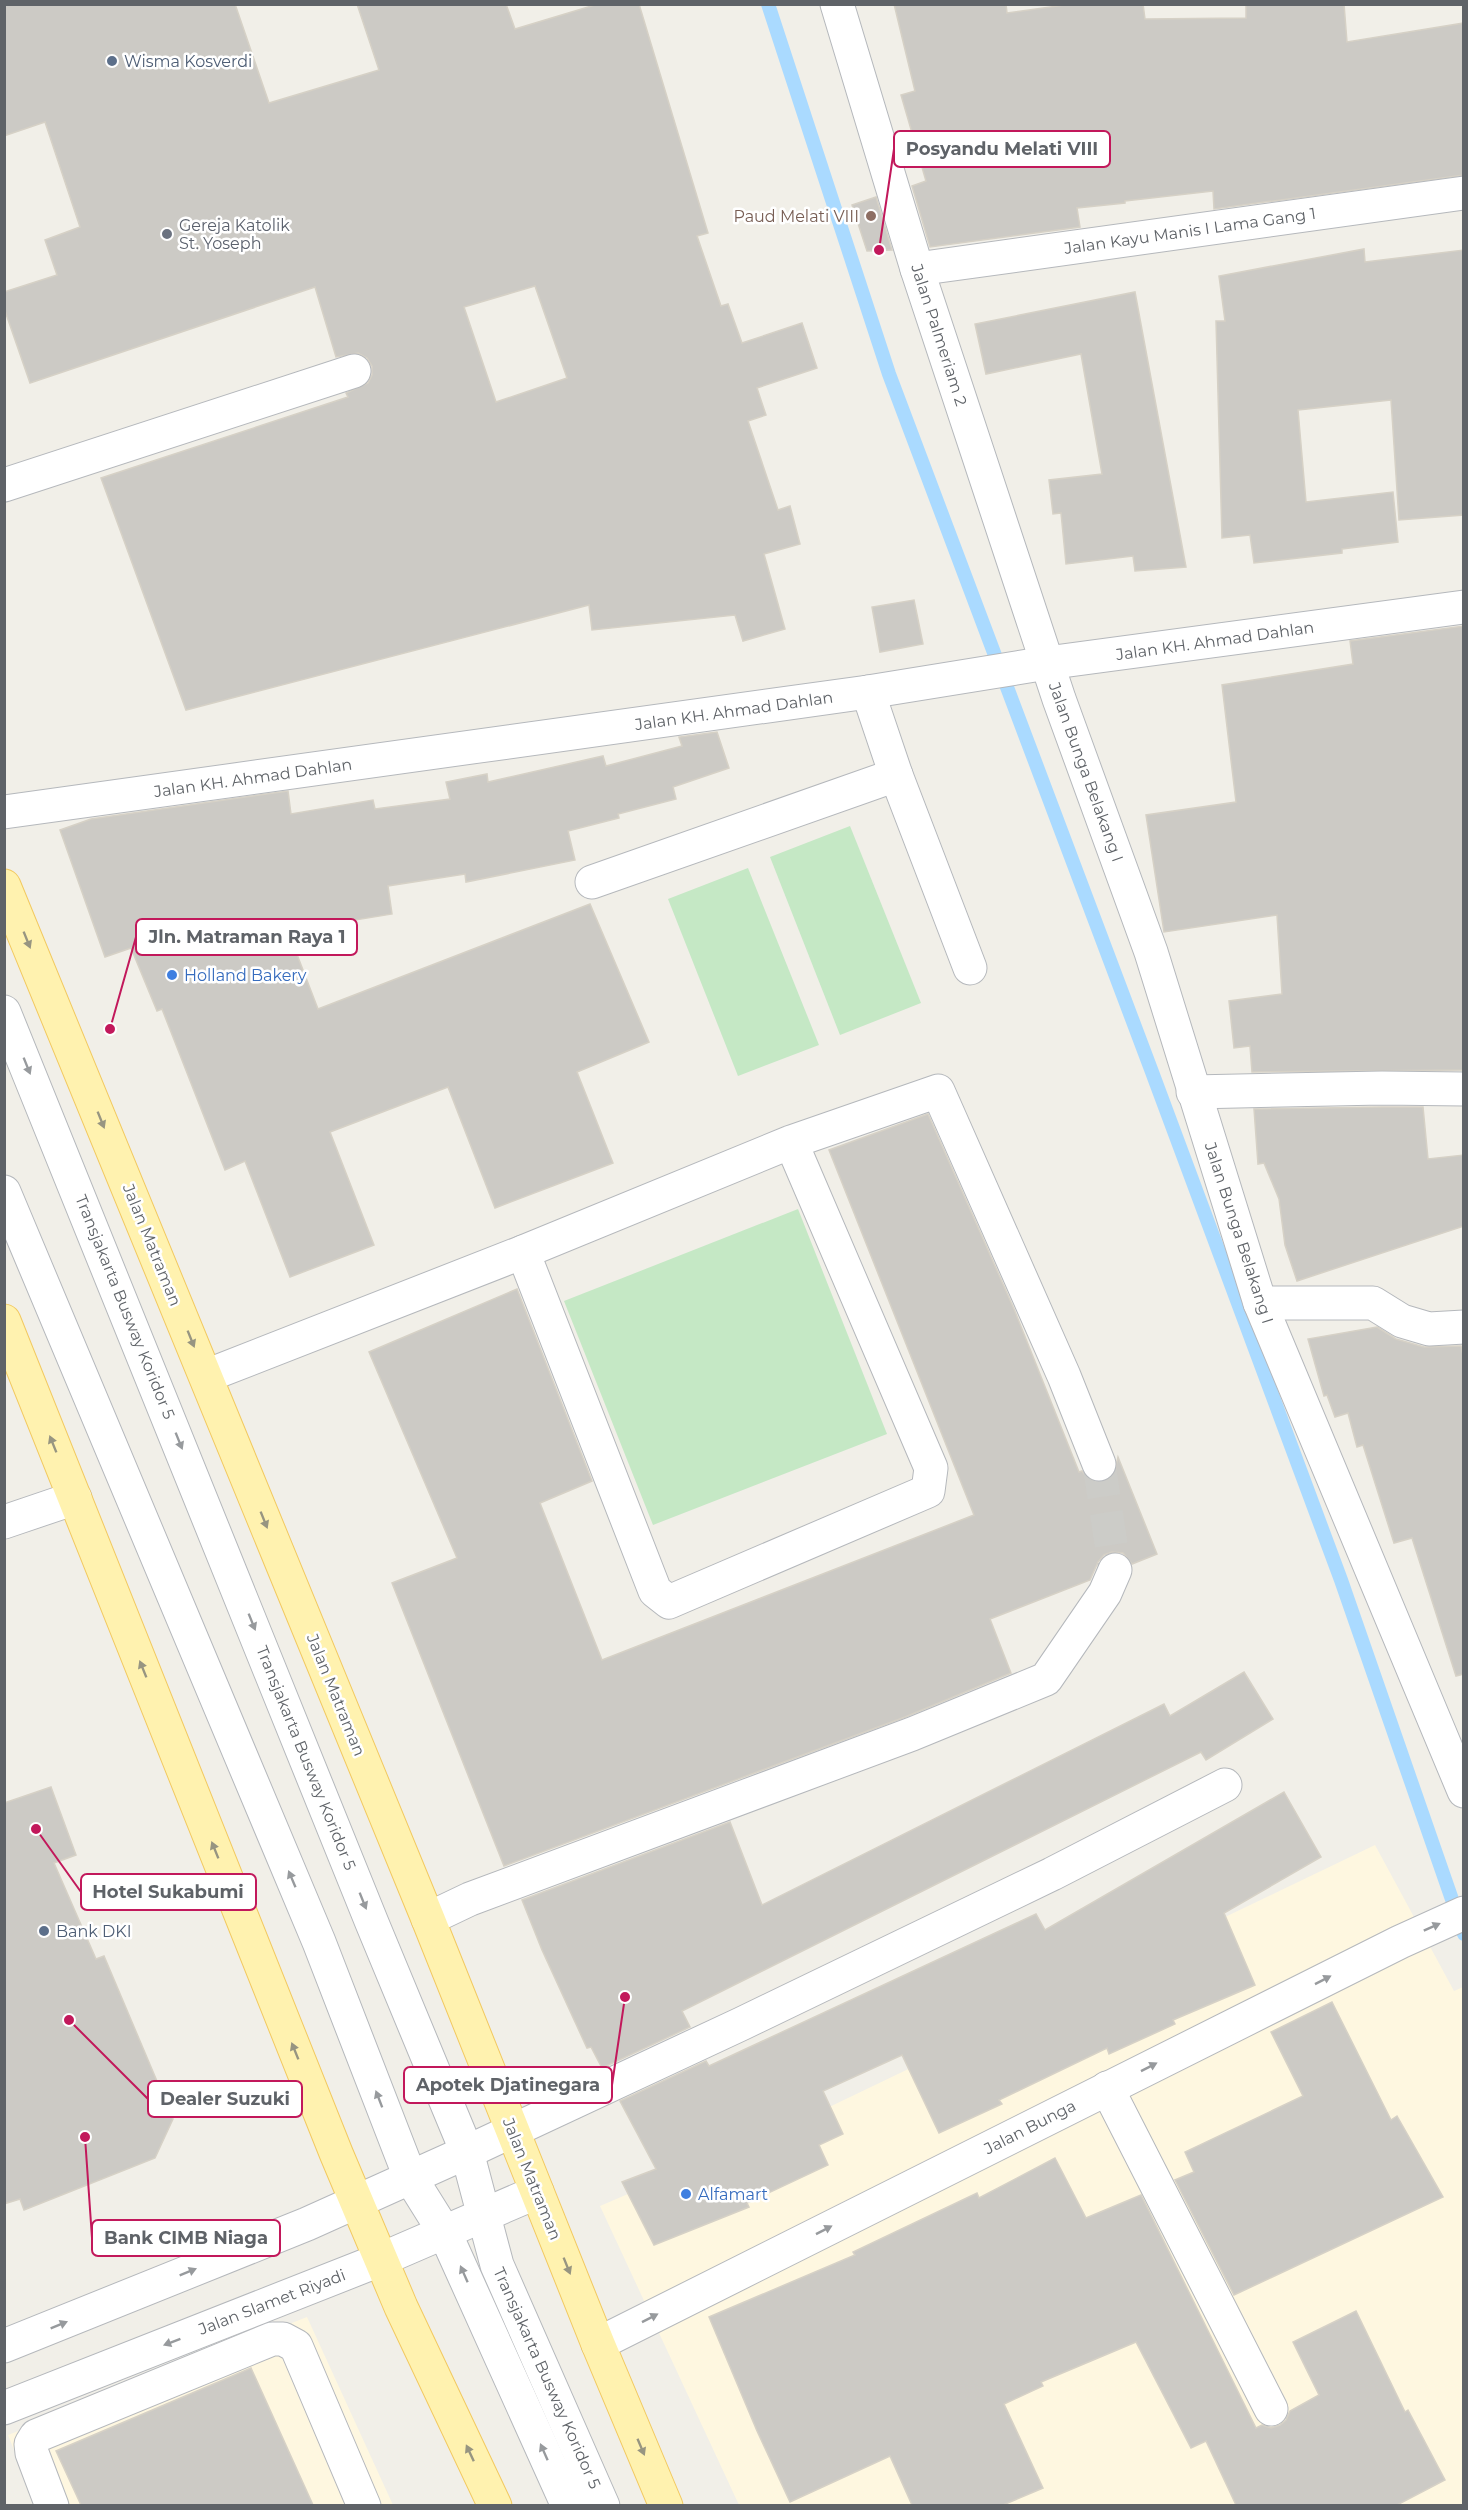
<svg xmlns="http://www.w3.org/2000/svg" width="1468" height="2510" viewBox="0 0 1468 2510" font-family="Montserrat,sans-serif">
  <style>
    .commercial { fill: #fef7e0 }
    .green { fill: #c5e8c5 }
    .lines { fill: none; stroke-linecap: round; stroke-linejoin: round }
    .stream { stroke: #aadaff; stroke-width: 14 }
    .building { fill: #cccac5; stroke: #d6d1c6; stroke-width: 1.5; fill-rule: evenodd }
    .minor-tunnel { stroke: #ccccc8; stroke-width: 33; stroke-dasharray: 33 16; stroke-linecap: butt }
    .minor-casing { stroke: #b5b8bc; stroke-width: 35 }
    .major-casing { stroke: #f2c960; stroke-width: 35 }
    .minor { stroke: #fff; stroke-width: 33 }
    .major { stroke: #fff2af; stroke-width: 33 }
    .oneway { fill: #979581 }
    .oneway2 { fill: #979a9d }
    .service-dot { fill: #5c6f8a; stroke: #fff; stroke-width: 2 }
    .education-dot { fill: #8d6e63; stroke: #fff; stroke-width: 2 }
    .worship-dot { fill: #6b7280; stroke: #fff; stroke-width: 2 }
    .shop-dot { fill: #3f7fe0; stroke: #fff; stroke-width: 2 }
    .labels { text-anchor: middle; dominant-baseline: central; stroke-width: 5; stroke-linejoin: round; paint-order: stroke }
    .service-label { font-size: 16px; fill: #4e5e75; stroke: #fff; text-anchor: start }
    .education-label { font-size: 16px; fill: #785e54; stroke: #fff; text-anchor: end }
    .worship-label { font-size: 16px; fill: #5b616d; stroke: #fff; text-anchor: start }
    .street-label { font-size: 16px; fill: #5f6368; stroke: #fff }
    .shop-label { font-size: 16px; fill: #366cbe; stroke: #fff; text-anchor: start }
    .leader { fill: none; stroke: #c2185b; stroke-width: 2 }
    .callout-dot { fill: #c2185b; stroke: #fff; stroke-width: 2 }
    .callout { fill: #fff; stroke: #c2185b; stroke-width: 2 }
    .callout-label { font-size: 18px; text-anchor: middle; font-weight: bold; fill: #5f6368 }
  </style>
  <rect width="100%" height="100%" fill="#f1efe8"/>
  <g class="commercial">
    <polygon points="1375,1845 1454,1991 1463,1987 1463,2505 739,2505 600,2206 823,2110"/>
    <polygon points="307,2317 393,2505 36,2505 8,2435"/>
  </g>
  <g class="green">
    <polygon points="850,826 921,1003 840,1035 770,857"/>
    <polygon points="748,868 819,1045 738,1076 668,899"/>
    <polygon points="798,1209 887,1434 653,1525 564,1301"/>
  </g>
  <g class="lines">
    <polyline class="stream" points="768,4 889,374 1152,1072 1341,1580 1464,1934"/>
  </g>
  <g class="building">
    <path d="M4 4H235L269 103 379 70 357 4H506L515 29 598 4H639L708 233 697 236 721 306 728 304 742 343 802 323 817 368 757 388 766 415 748 421 778 510 790 506 800 544 764 554 785 629 743 641 735 615 592 630 589 605 186 710 101 478 348 397 346 393 368 383 372 375V366L367 358 358 353 336 357 315 287 30 383 4 308V292L57 275 45 240 80 227 45 122 4 136ZM535 286 567 378 496 402 464 307Z"/>
    <polygon points="894,4 1006,4 1007,13 1072,4 1143,4 1145,19 1246,18 1246,4 1344,4 1347,42 1464,23 1464,175 1214,209 1213,191 1125,201 1125,203 1077,208 1080,227 930,247 912,186 926,181 901,95 915,91"/>
    <polygon points="876,197 892,250 867,251 852,205"/>
    <polygon points="1364,249 1365,262 1464,250 1464,515 1399,520 1391,400 1298,410 1306,502 1393,492 1398,542 1342,549 1342,553 1254,563 1250,535 1222,538 1216,321 1225,321 1219,276"/>
    <polygon points="1135,292 1186,567 1135,571 1133,556 1066,564 1061,513 1053,514 1049,480 1102,474 1081,354 986,374 975,324"/>
    <polygon points="914,600 923,644 880,652 872,607"/>
    <polygon points="1464,626 1464,1070 1252,1072 1250,1046 1234,1048 1229,1001 1282,994 1277,915 1164,932 1146,815 1236,802 1222,685 1353,664 1350,641"/>
    <polygon points="717,732 729,768 673,787 676,799 618,814 619,818 568,831 575,860 466,882 465,874 388,886 392,914 288,931 318,1009 590,904 649,1042 577,1072 613,1163 495,1208 448,1087 330,1132 374,1245 290,1277 245,1161 225,1170 162,1009 157,1011 131,948 105,957 60,830 91,819 288,791 291,814 373,800 375,809 450,799 446,782 487,774 488,782 603,756 606,766 682,746 679,737"/>
    <polygon points="1382,1107 1423,1107 1428,1159 1464,1155 1464,1226 1297,1281 1285,1245 1279,1199 1264,1163 1258,1164 1254,1109"/>
    <polygon points="928,1114 1014,1309 1079,1472 1082,1471 1087,1478 1096,1482 1105,1482 1114,1475 1118,1457 1157,1554 1132,1564 1123,1553 1112,1552 1104,1555 1098,1562 1090,1580 990,1619 1011,1673 905,1717 504,1866 392,1583 457,1558 369,1352 517,1289 592,1481 540,1503 602,1660 974,1515 829,1150"/>
    <polygon points="1377,1327 1396,1339 1424,1347 1461,1346 1464,1359 1464,1674 1456,1676 1412,1538 1394,1543 1363,1445 1357,1447 1348,1413 1335,1417 1327,1395 1324,1396 1308,1339"/>
    <polygon points="1244,1672 1273,1719 1206,1760 1201,1752 682,2011 690,2027 602,2068 591,2047 587,2048 542,1950 522,1900 730,1822 762,1905 1164,1704 1170,1716"/>
    <polygon points="51,1787 76,1855 54,1863 96,1959 104,1956 173,2119 155,2158 24,2210 20,2199 4,2204 4,1803"/>
    <polygon points="1284,1792 1321,1857 1224,1913 1255,1985 1173,2020 1175,2024 1109,2054 1107,2048 999,2100 1002,2104 939,2133 902,2055 823,2091 843,2134 819,2145 828,2165 747,2203 749,2207 654,2245 622,2182 656,2169 620,2101 706,2061 709,2066 1036,1914 1045,1930"/>
    <polygon points="1332,2002 1391,2120 1397,2116 1443,2197 1234,2295 1175,2180 1194,2172 1185,2152 1303,2096 1271,2032"/>
    <polygon points="1055,2158 1086,2218 1141,2195 1256,2428 1262,2425 1271,2428 1280,2425 1286,2420 1290,2411 1319,2395 1293,2342 1356,2311 1405,2412 1408,2410 1445,2480 1397,2505 1236,2505 1206,2441 1191,2448 1136,2342 1041,2382 1043,2386 1004,2404 1043,2488 1003,2505 912,2505 890,2456 790,2502 757,2431 709,2317 855,2255 853,2252 977,2193 979,2198"/>
    <polygon points="251,2368 313,2505 81,2505 56,2451"/>
  </g>
  <g class="lines">
    <polyline class="minor-tunnel" points="1099,1464 1115,1570"/>
    <g class="minor-casing">
      <g id="minor">
        <polyline points="837,4 917,269 1059,699 1151,952 1260,1303 1464,1791"/>
        <polyline points="917,269 1464,193"/>
        <polyline points="4,485 354,371"/>
        <polyline points="868,692 896,775 970,968"/>
        <polyline points="4,812 868,692 1047,663 1464,607"/>
        <polyline points="592,882 896,775"/>
        <polyline points="4,1012 372,1923 467,2152 497,2265 603,2506"/>
        <polyline points="1193,1092 1382,1088 1464,1089"/>
        <polyline points="791,1142 931,1468 928,1491 669,1602 655,1591 523,1252 791,1142 938,1091 1064,1376 1099,1464"/>
        <polyline points="4,1192 319,1942 410,2177 445,2233 568,2506"/>
        <polyline points="1260,1303 1373,1303 1402,1321 1429,1329 1464,1327"/>
        <polyline points="206,1376 523,1252"/>
        <polyline points="4,1522 75,1498"/>
        <polyline points="428,1919 470,1899 912,1734 1046,1679 1105,1593 1115,1570"/>
        <polyline points="1107,2088 1271,2409"/>
        <polyline points="598,2344 1400,1942 1464,1913"/>
        <polyline points="4,2346 307,2224 467,2152 741,2024 1052,1874 1225,1785"/>
        <polyline points="4,2408 382,2259 537,2192"/>
        <polyline points="52,2506 32,2453 31,2444 36,2436 272,2339 283,2339 296,2346 364,2506"/>
      </g>
    </g>
    <g class="major-casing">
      <g id="major">
        <polyline points="4,886 428,1919 598,2344 666,2506"/>
        <polyline points="4,1321 336,2153 401,2307 495,2506"/>
      </g>
    </g>
    <use href="#minor" class="minor"/>
    <use href="#major" class="major"/>
  </g>
  <defs><path id="oneway-solid" d="M-6-.8H1V-3.2L6.5 0L1 3.2V.8H-6Z" transform="scale(1.5)"/></defs>
  <g class="oneway">
    <use href="#oneway-solid" transform="translate(27 940) rotate(68)"/>
    <use href="#oneway-solid" transform="translate(101 1120) rotate(68)"/>
    <use href="#oneway-solid" transform="translate(191 1339) rotate(68)"/>
    <use href="#oneway-solid" transform="translate(53 1444) rotate(-112)"/>
    <use href="#oneway-solid" transform="translate(264 1520) rotate(68)"/>
    <use href="#oneway-solid" transform="translate(143 1669) rotate(-112)"/>
    <use href="#oneway-solid" transform="translate(215 1850) rotate(-112)"/>
    <use href="#oneway-solid" transform="translate(295 2051) rotate(-112)"/>
    <use href="#oneway-solid" transform="translate(567 2266) rotate(68)"/>
    <use href="#oneway-solid" transform="translate(641 2447) rotate(67)"/>
    <use href="#oneway-solid" transform="translate(470 2453) rotate(-115)"/>
  </g>
  <g class="oneway2">
    <use href="#oneway-solid" transform="translate(27 1066) rotate(68)"/>
    <use href="#oneway-solid" transform="translate(179 1441) rotate(68)"/>
    <use href="#oneway-solid" transform="translate(252 1622) rotate(68)"/>
    <use href="#oneway-solid" transform="translate(292 1879) rotate(-113)"/>
    <use href="#oneway-solid" transform="translate(363 1901) rotate(68)"/>
    <use href="#oneway-solid" transform="translate(1432 1927) rotate(-24)"/>
    <use href="#oneway-solid" transform="translate(1323 1980) rotate(-27)"/>
    <use href="#oneway-solid" transform="translate(1149 2067) rotate(-27)"/>
    <use href="#oneway-solid" transform="translate(379 2099) rotate(-111)"/>
    <use href="#oneway-solid" transform="translate(824 2230) rotate(-27)"/>
    <use href="#oneway-solid" transform="translate(188 2272) rotate(-22)"/>
    <use href="#oneway-solid" transform="translate(464 2274) rotate(-114)"/>
    <use href="#oneway-solid" transform="translate(650 2318) rotate(-27)"/>
    <use href="#oneway-solid" transform="translate(59 2325) rotate(-22)"/>
    <use href="#oneway-solid" transform="translate(172 2342) rotate(159)"/>
    <use href="#oneway-solid" transform="translate(544 2452) rotate(-114)"/>
  </g>
  <g class="service-dot">
    <circle cx="112" cy="61" r="6"/>
    <circle cx="44" cy="1931" r="6"/>
  </g>
  <circle class="education-dot" cx="871" cy="216" r="6"/>
  <circle class="worship-dot" cx="167" cy="234" r="6"/>
  <g class="shop-dot">
    <circle cx="172" cy="975" r="6"/>
    <circle cx="686" cy="2194" r="6"/>
  </g>
  <g class="labels">
    <g class="service-label">
      <text x="124" y="61">Wisma Kosverdi</text>
      <text x="56" y="1931">Bank DKI</text>
    </g>
    <g class="education-label">
      <text x="859" y="216">Paud Melati VIII</text>
    </g>
    <g class="worship-label">
      <text x="179" y="225">Gereja Katolik<tspan x="179" dy="18">St. Yoseph</tspan></text>
    </g>
    <g class="street-label">
      <text transform="translate(1190 231) rotate(-8)">Jalan Kayu Manis I Lama Gang 1</text>
      <text transform="translate(939 335) rotate(72)">Jalan Palmeriam 2</text>
      <text transform="translate(1215 641) rotate(-8)">Jalan KH. Ahmad Dahlan</text>
      <text transform="translate(734 711) rotate(-8)">Jalan KH. Ahmad Dahlan</text>
      <text transform="translate(1086 772) rotate(70)">Jalan Bunga Belakang I</text>
      <text transform="translate(253 778) rotate(-8)">Jalan KH. Ahmad Dahlan</text>
      <text transform="translate(1239 1233) rotate(72)">Jalan Bunga Belakang I</text>
      <text transform="translate(152 1245) rotate(68)">Jalan Matraman</text>
      <text transform="translate(125 1307) rotate(68)">Transjakarta Busway Koridor 5</text>
      <text transform="translate(336 1695) rotate(68)">Jalan Matraman</text>
      <text transform="translate(306 1758) rotate(68)">Transjakarta Busway Koridor 5</text>
      <text transform="translate(1030 2127) rotate(-27)">Jalan Bunga</text>
      <text transform="translate(532 2179) rotate(68)">Jalan Matraman</text>
      <text transform="translate(272 2302) rotate(-21)">Jalan Slamet Riyadi</text>
      <text transform="translate(547 2378) rotate(66)">Transjakarta Busway Koridor 5</text>
    </g>
    <g class="shop-label">
      <text x="184" y="975">Holland Bakery</text>
      <text x="698" y="2194">Alfamart</text>
    </g>
  </g>
  <path class="leader" d="M879 250L894 149M110 1029L136 937M36 1829L81 1892M625 1997L612 2085M69 2020L148 2099M85 2137L92 2238"/>
  <g class="callout-dot">
    <circle cx="879" cy="250" r="6"/>
    <circle cx="110" cy="1029" r="6"/>
    <circle cx="36" cy="1829" r="6"/>
    <circle cx="625" cy="1997" r="6"/>
    <circle cx="69" cy="2020" r="6"/>
    <circle cx="85" cy="2137" r="6"/>
  </g>
  <g class="callout">
    <rect x="894" y="131" width="216" height="36" rx="6"/>
    <rect x="136" y="919" width="221" height="36" rx="6"/>
    <rect x="81" y="1874" width="175" height="36" rx="6"/>
    <rect x="404" y="2067" width="208" height="36" rx="6"/>
    <rect x="148" y="2081" width="154" height="36" rx="6"/>
    <rect x="92" y="2220" width="188" height="36" rx="6"/>
  </g>
  <g class="callout-label">
    <text x="1002" y="155">Posyandu Melati VIII</text>
    <text x="247" y="943">Jln. Matraman Raya 1</text>
    <text x="168" y="1898">Hotel Sukabumi</text>
    <text x="508" y="2091">Apotek Djatinegara</text>
    <text x="225" y="2105">Dealer Suzuki</text>
    <text x="186" y="2244">Bank CIMB Niaga</text>
  </g>
  <rect width="1468" height="2510" fill="none" stroke="#5f6368" stroke-width="12"/>
</svg>
